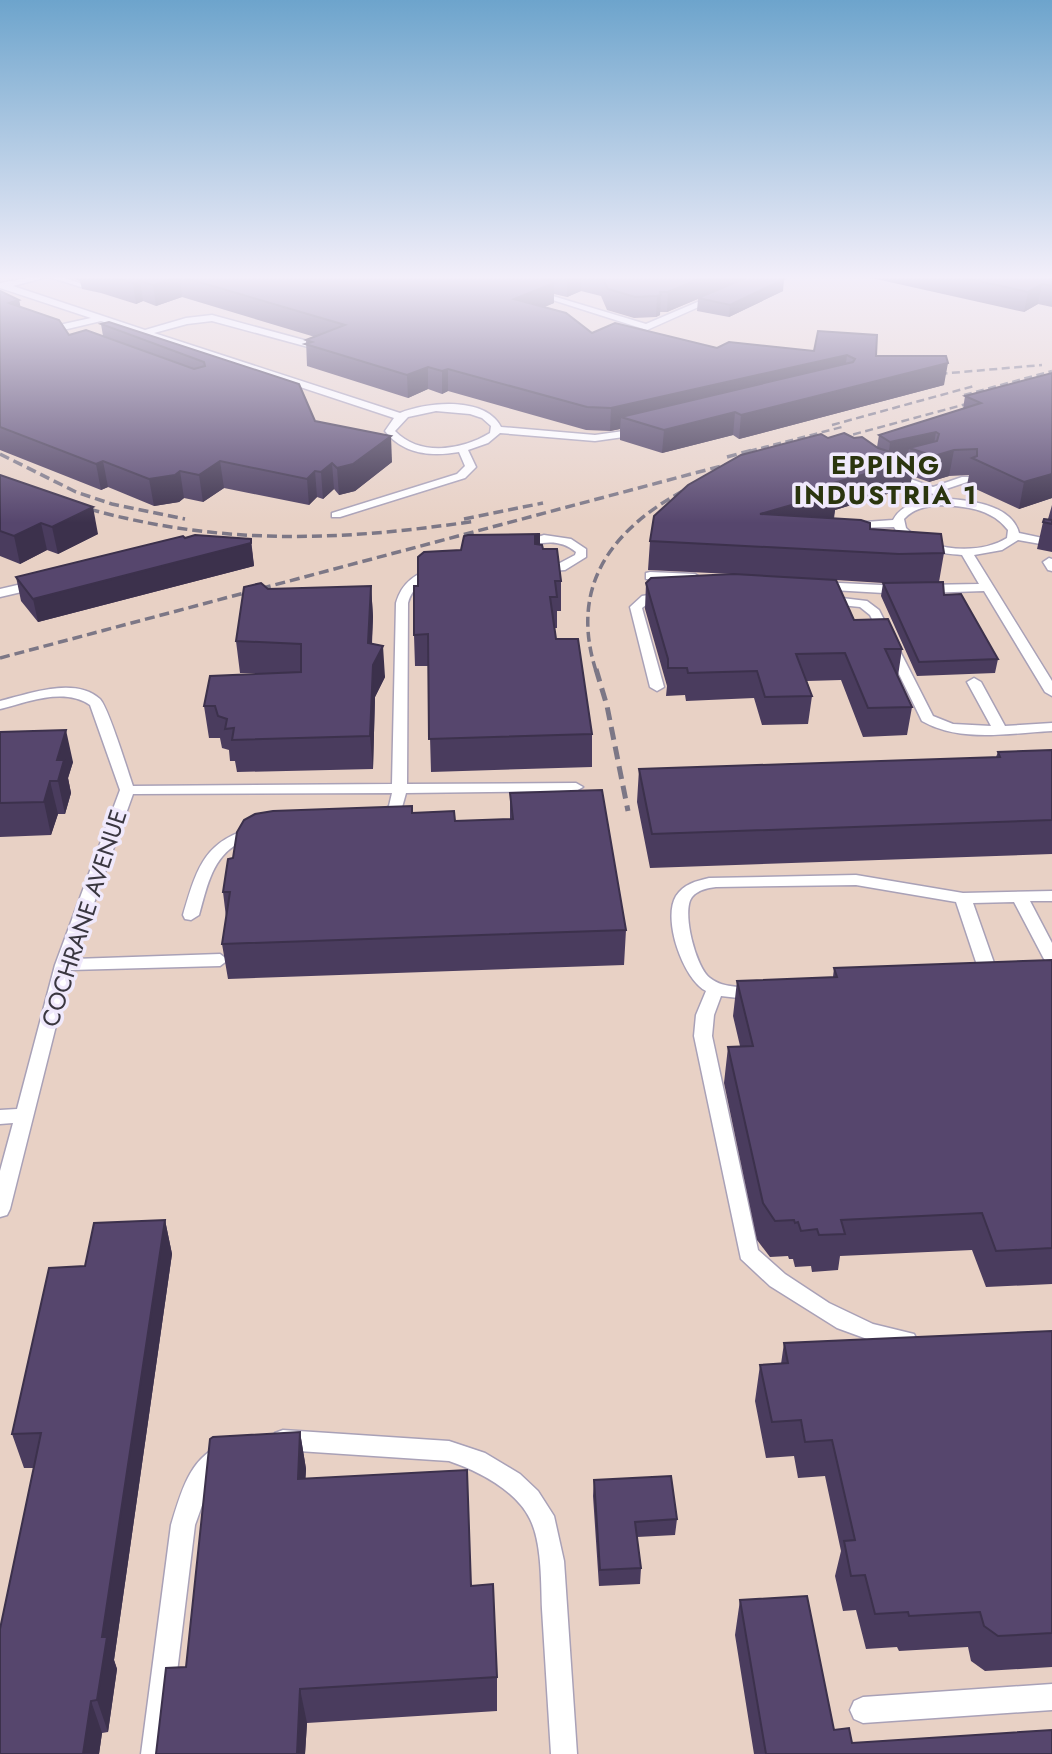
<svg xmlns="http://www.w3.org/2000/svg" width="1052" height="1754" viewBox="0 0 1052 1754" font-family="Jost,sans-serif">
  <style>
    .industrial { fill: #e8d1c5 }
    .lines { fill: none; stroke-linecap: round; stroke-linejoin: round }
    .lane-casing { stroke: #a9a1b7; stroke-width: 3 }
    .lane { fill: #fff; fill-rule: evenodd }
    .rail-far2 { stroke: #7c7786; stroke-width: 2.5; stroke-dasharray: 8 4.5; stroke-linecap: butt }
    .rail-far1 { stroke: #7c7786; stroke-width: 3.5; stroke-dasharray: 10 5; stroke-linecap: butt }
    .rail { stroke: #7c7786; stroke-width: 5; stroke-dasharray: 13 7; stroke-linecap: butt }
    .wall { fill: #4a3c5e }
    .shaded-wall { fill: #3c314c }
    .building { fill: #56466d; stroke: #3c314c; stroke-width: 2 }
    .labels { text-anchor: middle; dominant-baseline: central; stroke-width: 7; stroke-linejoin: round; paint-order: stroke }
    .street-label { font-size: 24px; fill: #3a3740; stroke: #f0e9fc }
    .far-district-label { font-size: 26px; font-weight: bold; letter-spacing: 2px; fill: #2b350f; stroke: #f0e9fc }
  </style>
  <rect width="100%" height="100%" fill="#e4dbf3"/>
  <rect class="industrial" x="0" y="277" width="1052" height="1477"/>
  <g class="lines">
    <g class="lane-casing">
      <g id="lane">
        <path d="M32 277H47L13 286 145 330 186 318 212 315 315 343V347L312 348 212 321 187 324 154 333 400 413C427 402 485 396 501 427L595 435 638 429 643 432 638 435 595 441 500 433 488 443 468 450 476 467 465 478 340 517H332V513L457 474 465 466 459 452C431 457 403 454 385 431L394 418 101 321 59 331 42 328 41 326 45 323 59 325 91 318 0 288V283ZM436 411 470 414 482 418 491 426 490 433C462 450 420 457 395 431L408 417Z"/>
        <polygon points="49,277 62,277 85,285 81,287"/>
        <polygon points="567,277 579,277 550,290 546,294 646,324 714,295 721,297 647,330 537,295 544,286"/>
        <path d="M891 472 933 487 962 477H970V481L943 490 951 499C974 501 1012 506 1019 533L1052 540V546L1018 540 1002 550 974 555 1052 681V696L1045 692 984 591 924 593 918 589 924 585 979 584 962 555C939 553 905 550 894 527L847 528 845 526 851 523 893 520C902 503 921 501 939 499L936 495 887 477V473ZM937 505C964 506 991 508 1008 530L1007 538C980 555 929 552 906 528L904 519C913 509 924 507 937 505Z"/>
        <path d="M544 535 571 539 586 549V557L565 570 537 572V566L558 564 575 555 576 552C558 537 540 543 519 548L513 545Z"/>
        <polygon points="1049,558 1052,559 1052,571 1048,570 1043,562"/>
        <path d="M437 567 441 568V574C425 580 413 585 408 603L407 784 576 783 583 787 576 791 406 793 401 811 382 824 374 819 389 806 392 793 133 794 74 959 220 954 228 960 220 966 70 970 10 1209 7 1215 0 1217V1171L13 1123 0 1124V1110L17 1109 55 965 120 790 90 705C64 687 28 702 0 709V701C28 694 75 676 100 699 109 709 127 769 133 786L392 784 396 603C402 582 416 573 437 567Z"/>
        <polygon points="650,572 695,574 701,578 695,582 646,579 646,573"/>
        <polygon points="39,580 43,581 43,587 0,597 0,589"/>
        <polygon points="819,582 901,586 907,590 901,594 815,589 815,583"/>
        <polygon points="667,592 671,593 671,599 650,602 642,608 664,687 657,691 650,687 630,607 642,596"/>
        <path d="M825 596 867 601 879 610 933 716 953 724 991 726 967 682 974 678 981 682 1005 726 1052 723V731C1010 733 960 743 922 721L870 615 860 607 821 603 819 600Z"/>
        <path d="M256 827 261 829 264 832C256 839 243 840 234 846 211 861 206 891 199 915L191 920 185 919 183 915C197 868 204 840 256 827Z"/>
        <path d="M856 875 963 893 1052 891V901H1030L1052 943V965L1044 959 1014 902 973 903 1000 980 991 986 982 980 956 902 856 885 716 887C707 888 698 890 692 897 681 911 696 968 710 978 725 990 745 985 762 990L765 994 762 998 756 1000 721 996 714 1015 712 1036 758 1250 785 1274 829 1303 873 1324 914 1334 917 1340 914 1346 906 1349 889 1347 837 1328 770 1286 741 1259 694 1036 696 1015 706 991C683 979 662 919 676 896 684 884 696 881 709 878Z"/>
        <path d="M283 1430 449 1441 485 1453 520 1474 538 1491 554 1516 564 1561 577 1754H551C548 1706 545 1658 542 1609 541 1583 542 1543 530 1519 516 1490 478 1471 449 1461L283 1450 275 1447 272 1440 275 1433Z"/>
        <path d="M224 1444 232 1447 236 1454 232 1461 223 1467 210 1483 195 1525 167 1754H141L171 1525C181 1493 189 1457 224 1444Z"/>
        <polygon points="1052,1684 1052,1710 863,1723 854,1719 850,1710 854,1701 863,1697"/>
      </g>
    </g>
    <use href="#lane" class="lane"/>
    <g class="rail-far2">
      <polyline points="927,375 1042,365"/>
      <polyline points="964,395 1052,371"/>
      <polyline points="832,425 974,386"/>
      <polyline points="829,441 981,400"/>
      <polyline points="749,451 842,427"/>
    </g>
    <g class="rail-far1">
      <polyline points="0,454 76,492 112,504 185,519"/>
      <polyline points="727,457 756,449"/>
      <path d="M75 505C213 546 335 542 476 521"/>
      <polyline points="464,519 543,503"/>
      <polyline points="0,658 740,461"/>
      <path d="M596 671C567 580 618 523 696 484"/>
    </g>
    <polyline class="rail" points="596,669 607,706 628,811"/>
  </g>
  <g class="wall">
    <polygon points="70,277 776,277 783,291 729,317 697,311 698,299 667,312 660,312 660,315 656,317 634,318 607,310 601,296 581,291 567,297 554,294 554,303 544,307 592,333 717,348 814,351 876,356 944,385 739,439 733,435 662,453 620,440 620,429 610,431 586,430 448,391 442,394 428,389 408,398 307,366 306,340 315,337 182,297 156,306 143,301 136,304 101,293 82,289 80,281"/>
    <polygon points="867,277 1052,277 1052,307 1038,304 1024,312"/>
    <polygon points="0,291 19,300 20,307 69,335 103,336 101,324 299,384 315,421 392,462 355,491 339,495 334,489 323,499 317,497 309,505 224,488 203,502 184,498 179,502 154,506 108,487 101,490 0,450"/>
    <polygon points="1052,373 1052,498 1019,509 967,485 969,475 949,476 929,482 912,476 910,487 835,510 834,519 870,529 944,553 939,582 944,595 998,659 995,673 917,676 881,596 883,583 836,580 854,620 902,649 898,676 912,707 907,735 863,737 841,680 807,681 812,696 808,724 762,725 754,698 686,701 685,695 666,696 667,686 645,609 646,583 732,574 648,570 650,541 828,438 854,438 877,447 879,435 963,409 965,396"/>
    <polygon points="0,475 98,534 58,554 47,550 20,564 0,556"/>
    <polygon points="1052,505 1052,552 1037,549 1043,522 1048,519"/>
    <polygon points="185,538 251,539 254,566 38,622 21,601 16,577"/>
    <polygon points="540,545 561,581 561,611 557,611 557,628 554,628 556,639 592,734 592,767 431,772 428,666 415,666 414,635 418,586"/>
    <polygon points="371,586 373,617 372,644 385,677 375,697 373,769 237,772 235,761 230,761 229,750 222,748 220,738 209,738 204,706 265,673 240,673 236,641 268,589"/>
    <polygon points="0,732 73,762 68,778 71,793 65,814 58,814 51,835 0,837"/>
    <polygon points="1052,750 1052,854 650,868 637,802 639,769 996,757 998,752"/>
    <polygon points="510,793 626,930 624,965 228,979 222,944 226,917 223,892 233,858 412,813 455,821 510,819"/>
    <polygon points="1052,960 1052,1284 986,1287 972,1250 840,1256 838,1270 812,1272 811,1266 795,1267 793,1259 789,1259 788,1256 770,1257 757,1240 724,1083 728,1047 740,1046 733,1016 737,981 833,977 834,968"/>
    <polygon points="165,1220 172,1254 114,1660 117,1669 108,1732 102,1733 99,1754 34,1468 24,1468 12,1434 85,1266"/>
    <polygon points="1052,1331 1052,1667 985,1671 971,1661 968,1647 899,1651 897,1647 866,1649 856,1610 843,1611 835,1576 841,1551 825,1476 798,1478 794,1456 766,1458 755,1401 760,1365 781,1364 784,1343"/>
    <polygon points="300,1432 306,1469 305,1479 471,1586 497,1677 497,1711 307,1723 305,1754 156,1754 186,1667"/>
    <polygon points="594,1480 677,1519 675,1535 637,1537 641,1568 640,1584 599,1586 593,1496"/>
    <polygon points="740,1600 834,1730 852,1743 1052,1754 754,1754 735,1635"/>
  </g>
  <g class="shaded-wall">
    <polygon points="178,277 180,277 182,297 156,306 153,285"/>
    <polygon points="535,277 551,277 551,280 543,284 554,283 554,303 514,320 514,299"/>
    <polygon points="567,277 581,277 581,291 567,297"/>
    <polygon points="703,277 749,277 667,312 668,292"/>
    <polygon points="784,279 783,291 729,317 730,305"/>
    <polygon points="140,281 143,301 136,304 133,283"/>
    <polygon points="1042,284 1038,304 1024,312 1028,292"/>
    <polygon points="661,295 660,315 656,317 657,296"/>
    <polygon points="19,300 24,322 9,303"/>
    <polygon points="847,355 844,376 621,417 620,429 610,431 611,408"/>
    <polygon points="948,363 944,385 739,439 741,415"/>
    <polygon points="428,367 428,389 408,398 407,375"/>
    <polygon points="448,369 448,391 442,394 442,371"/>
    <polygon points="735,412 733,435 662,453 664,430"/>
    <polygon points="936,432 932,455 909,448 907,462 915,460 910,487 835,510 833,520 760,514 826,485 887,468 890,442"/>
    <polygon points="391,436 392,462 355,491 339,495 337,468"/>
    <polygon points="954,450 949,476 929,482 934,456"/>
    <polygon points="103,461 108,487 101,490 96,464"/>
    <polygon points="220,461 224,488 203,502 199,475"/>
    <polygon points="332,463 334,489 323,499 321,472"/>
    <polygon points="180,471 184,498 179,502 154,506 149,479"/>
    <polygon points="315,471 317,497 309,505 307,479"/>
    <polygon points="1052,474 1052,498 1019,509 1024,482"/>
    <polygon points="93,507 98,534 58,554 52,527"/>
    <polygon points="41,523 47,550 20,564 14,536"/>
    <polygon points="540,534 540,563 535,564 535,535"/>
    <polygon points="251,543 254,566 38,622 33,599"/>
    <polygon points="371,586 373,617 370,674 368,643"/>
    <polygon points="383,646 385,677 375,697 373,769 370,736 373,665"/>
    <polygon points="66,730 73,762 68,778 71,793 65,814 58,781 57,760"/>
    <polygon points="50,781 58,814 51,835 44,802"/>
    <polygon points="165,1220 172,1254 114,1660 117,1669 108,1732 97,1700 102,1637"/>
    <polygon points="300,1432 306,1469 304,1515 298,1479"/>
    <polygon points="300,1689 307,1723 305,1754 297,1754"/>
    <polygon points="91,1701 102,1733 99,1754 83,1754"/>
  </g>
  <g class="building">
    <polygon points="112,277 178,277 153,285 140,281 133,283"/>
    <polygon points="182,277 539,277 554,283 514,299 566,313 592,333 615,323 717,348 729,342 814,351 818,331 877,335 876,356 946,356 948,363 741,415 735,412 664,430 621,417 853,362 855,359 847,355 611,408 587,407 448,369 442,371 428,367 407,375 305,344 312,342 306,340 345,325"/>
    <polygon points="602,277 703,277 668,292 660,292 661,295 657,296 635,297 608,289"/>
    <polygon points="748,277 776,277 784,279 730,305 698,298"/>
    <polygon points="961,277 1052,277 1052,286 1042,284 1028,292"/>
    <polygon points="0,291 19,300 9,303 59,320 69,335 86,330 194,369 205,366 204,362 101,324 109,322 299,384 315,421 391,436 353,464 337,468 332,463 321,472 315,471 307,479 220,461 199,475 180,471 175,475 149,479 103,461 96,464 0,427"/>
    <polygon points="1052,373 1052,474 1024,482 972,458 977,456 977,449 954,450 934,456 909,448 937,441 939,434 936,432 890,442 879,435 981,403 965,396"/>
    <polygon points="844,433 854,438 862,437 878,448 915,460 826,485 837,492 760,514 861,520 870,523 870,529 941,534 944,553 899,554 650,541 654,516 688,485 741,455 821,434 828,438"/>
    <polygon points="0,475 93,507 52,527 41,523 14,536 0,531"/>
    <polygon points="1044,519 1052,520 1052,524 1043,522"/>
    <polygon points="540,534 535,535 535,544 542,545 543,549 557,549 561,581 555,581 557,597 550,597 556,639 578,639 592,734 429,739 428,634 414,635 414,586 418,586 418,557 424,552 461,550 464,536 468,535"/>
    <polygon points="195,535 251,539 251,543 33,599 16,577 183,536 185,538"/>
    <polygon points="734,574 836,580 854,620 888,619 902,649 885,649 912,707 868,708 845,653 796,654 812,696 765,697 757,671 688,673 687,668 668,668 668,659 646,583 651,578"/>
    <polygon points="943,582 944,595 961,594 998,659 919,662 883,583"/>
    <polygon points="261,583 268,589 371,586 368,643 383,646 373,665 370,736 232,740 234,728 225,729 227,719 218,716 215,706 204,706 210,676 301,672 301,644 236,641 244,587"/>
    <polygon points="66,730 57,760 64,760 58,781 50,781 44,802 0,803 0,732"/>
    <polygon points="1052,750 1052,820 652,834 639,769 1000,757 998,752"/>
    <polygon points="602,790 626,930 222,944 230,892 223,892 228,859 233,858 237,832 244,820 255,814 273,811 412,806 412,813 454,811 455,821 513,819 510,793"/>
    <polygon points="1052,960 1052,1248 996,1251 982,1213 841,1220 845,1234 819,1235 817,1229 801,1231 798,1222 795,1223 794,1220 775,1221 763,1203 728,1047 753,1046 737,981 837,977 834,968"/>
    <polygon points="165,1220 102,1637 107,1637 97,1700 91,1701 83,1754 0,1754 0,1629 41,1433 12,1434 49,1268 85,1266 94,1223"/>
    <polygon points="1052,1331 1052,1633 998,1636 984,1626 980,1612 909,1616 908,1612 875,1614 865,1575 851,1576 844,1541 855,1540 832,1440 805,1442 801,1420 772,1422 760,1365 788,1363 784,1343"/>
    <polygon points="300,1432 298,1479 467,1470 471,1586 493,1584 497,1677 300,1689 297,1754 156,1754 166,1668 186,1667 210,1439 213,1437"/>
    <polygon points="671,1476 677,1519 635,1522 641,1568 600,1570 594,1480"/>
    <polygon points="807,1596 834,1730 849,1728 852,1743 1052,1730 1052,1754 766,1754 740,1600"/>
  </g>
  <linearGradient id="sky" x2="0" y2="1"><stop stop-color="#6da4cc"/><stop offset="0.53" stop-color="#f3effa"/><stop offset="1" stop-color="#f3effa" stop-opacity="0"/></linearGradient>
  <rect width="1052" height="523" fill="url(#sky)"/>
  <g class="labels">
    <g class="street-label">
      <text transform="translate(84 918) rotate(-72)">COCHRANE AVENUE</text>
    </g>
    <g class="far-district-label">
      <text x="886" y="465">EPPING<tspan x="886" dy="30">INDUSTRIA 1</tspan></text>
    </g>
  </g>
</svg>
